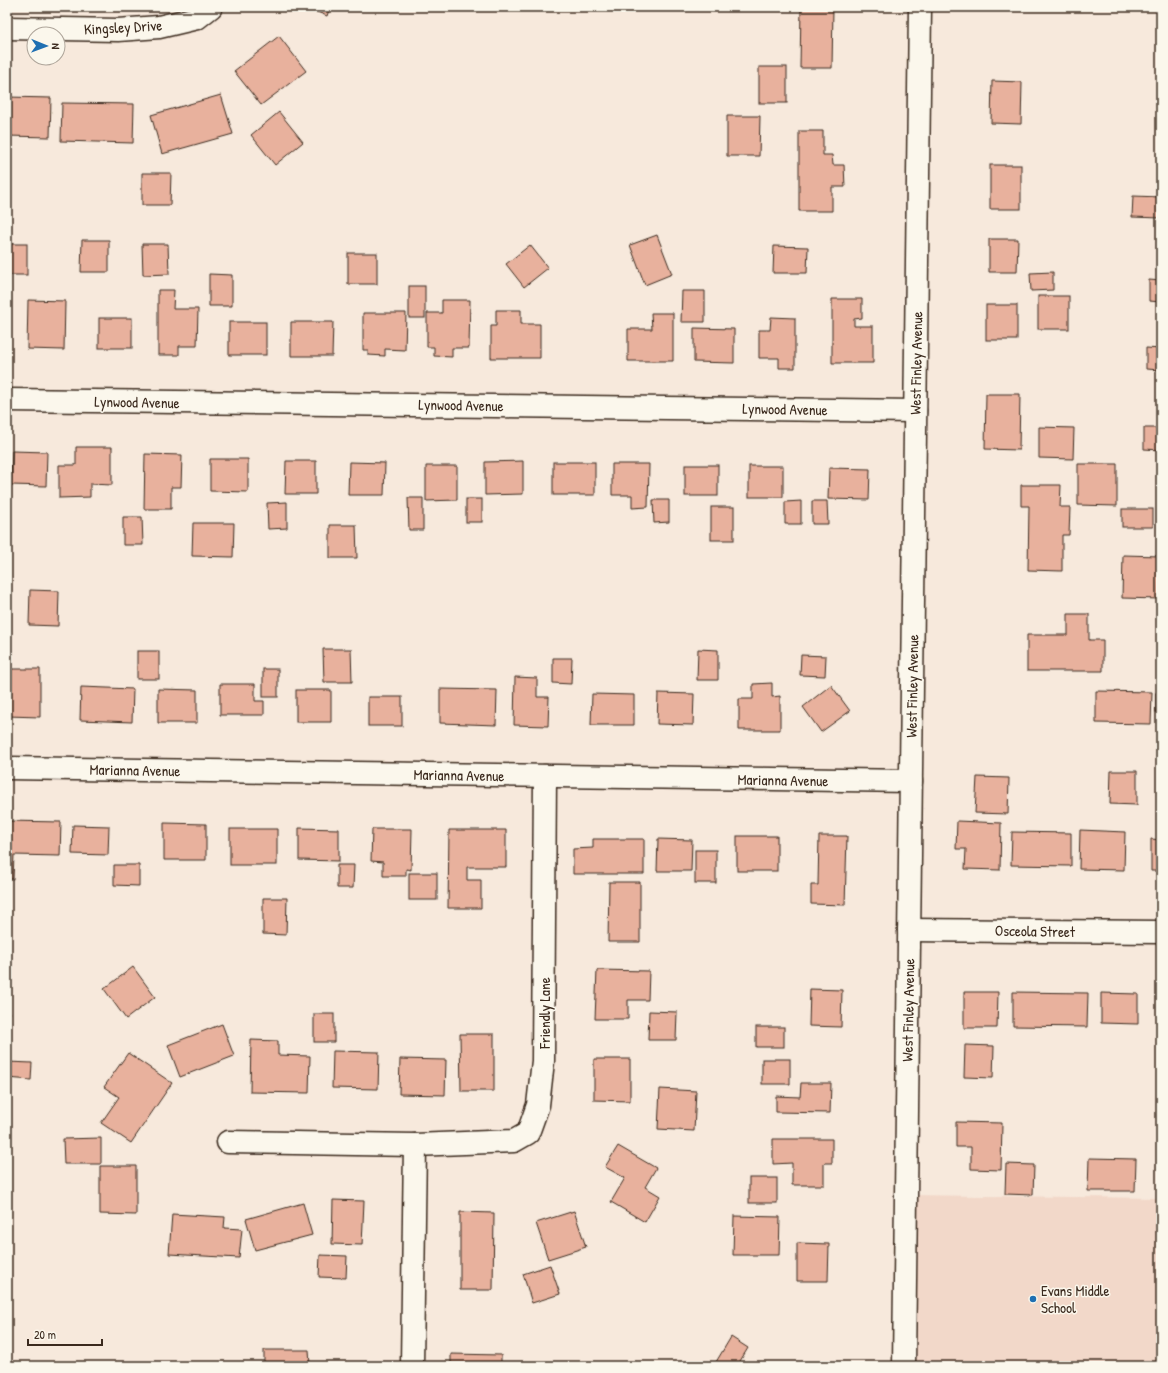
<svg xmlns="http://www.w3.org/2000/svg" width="1168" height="1373" viewBox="0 0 1168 1373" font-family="'Patrick Hand',sans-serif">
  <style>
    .built { fill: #f2d8c9 }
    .building { fill: #e8b19d; stroke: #3b2a1e }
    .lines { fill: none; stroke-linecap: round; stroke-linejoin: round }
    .street-casing { stroke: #3b2a1e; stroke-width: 25 }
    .secondary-casing { stroke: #3b2a1e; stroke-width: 25 }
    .street { stroke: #fbf7ec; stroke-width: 22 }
    .secondary { stroke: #fbf7ec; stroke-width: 22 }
    .poi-dot { fill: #1f6fb2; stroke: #fbf7ec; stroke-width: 1.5 }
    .labels { text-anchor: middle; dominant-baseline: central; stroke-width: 3; stroke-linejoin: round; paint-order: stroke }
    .street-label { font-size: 15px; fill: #3b2a1e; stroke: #fbf7ec }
    .poi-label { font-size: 15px; fill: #3b2a1e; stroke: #fbf7ec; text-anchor: start }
  </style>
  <rect width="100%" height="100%" fill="#f7e9dc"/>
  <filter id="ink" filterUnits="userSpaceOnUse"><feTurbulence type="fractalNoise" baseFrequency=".025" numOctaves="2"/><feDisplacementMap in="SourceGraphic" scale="8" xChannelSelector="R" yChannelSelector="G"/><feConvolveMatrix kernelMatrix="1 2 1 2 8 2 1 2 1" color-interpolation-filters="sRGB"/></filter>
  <g filter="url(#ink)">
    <polygon class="built" points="906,1195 1161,1198 1161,1366 904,1366"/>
    <g class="building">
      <polygon points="305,7 330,7 327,16"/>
      <polygon points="801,7 833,7 832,68 800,68"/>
      <polygon points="279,36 306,71 261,105 234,71"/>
      <rect x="759" y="67" width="28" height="36"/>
      <polygon points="992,81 1022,82 1021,124 991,123"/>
      <polygon points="221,95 233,134 162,154 151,115"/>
      <polygon points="7,97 51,98 50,137 7,136"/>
      <polygon points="62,103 134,104 133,143 61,141"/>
      <polygon points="279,112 303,142 275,165 251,135"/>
      <polygon points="727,116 760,116 759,156 727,156"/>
      <polygon points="799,131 823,131 823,155 832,155 833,165 844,165 845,187 832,187 832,211 799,211"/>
      <rect x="990" y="165" width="31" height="44"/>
      <polygon points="142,173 171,173 170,205 142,205"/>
      <polygon points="1133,196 1161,197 1161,218 1132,217"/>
      <polygon points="657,235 672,274 645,285 630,245"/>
      <polygon points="989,239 1018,239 1017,272 989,272"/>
      <polygon points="82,240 109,240 109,272 81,272"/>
      <rect x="7" y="244" width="20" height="31"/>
      <polygon points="142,244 168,244 169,274 143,275"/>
      <polygon points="530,245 548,268 524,287 506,264"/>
      <polygon points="774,246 808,247 807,273 773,273"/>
      <rect x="348" y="253" width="29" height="31"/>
      <polygon points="1053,272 1053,290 1031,291 1030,273"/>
      <polygon points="209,274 232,275 232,306 209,306"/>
      <polygon points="1149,280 1161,281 1161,302 1149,301"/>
      <rect x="409" y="286" width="16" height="32"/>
      <polygon points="158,290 174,290 173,309 198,309 197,346 179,346 179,355 158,355"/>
      <polygon points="682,291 705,291 705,322 681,322"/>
      <rect x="1038" y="296" width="31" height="33"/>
      <polygon points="832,299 862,299 862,318 854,319 854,326 873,326 873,363 832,363"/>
      <polygon points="28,300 65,301 64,350 27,349"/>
      <polygon points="442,300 470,300 469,348 452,348 452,357 434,356 434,347 427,347 427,313 442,313"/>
      <rect x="986" y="305" width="31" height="35"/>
      <polygon points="496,310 521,310 521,324 540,324 540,358 491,358 491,326 496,326"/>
      <polygon points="363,313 406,313 405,350 385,349 385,356 368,355 368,350 363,350"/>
      <polygon points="651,313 673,313 673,361 628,361 628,329 652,329"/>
      <polygon points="771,317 795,318 795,368 779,368 779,358 759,358 759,330 770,330"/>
      <rect x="99" y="318" width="33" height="30"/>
      <rect x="229" y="322" width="37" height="33"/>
      <polygon points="291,322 333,322 332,356 291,356"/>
      <polygon points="694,328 734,329 734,363 694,362"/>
      <polygon points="1146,348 1161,349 1161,370 1146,369"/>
      <polygon points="986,394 1020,394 1019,450 985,449"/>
      <polygon points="1039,427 1074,428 1073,459 1039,458"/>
      <polygon points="1144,428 1161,428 1161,450 1144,449"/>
      <polygon points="76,447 112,447 112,485 90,484 90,497 59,498 59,465 76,465"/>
      <polygon points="12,451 47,452 46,486 11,485"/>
      <polygon points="145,454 182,455 181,487 171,487 171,509 144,509"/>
      <polygon points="210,459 248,459 248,492 210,491"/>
      <polygon points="286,461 316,461 316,494 285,494"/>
      <polygon points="523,461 523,494 485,495 485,462"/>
      <polygon points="349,462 385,463 384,495 348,495"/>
      <rect x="553" y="462" width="42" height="33"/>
      <polygon points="612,464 649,464 648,507 632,508 632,495 612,495"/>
      <polygon points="1078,464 1117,464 1117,506 1078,505"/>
      <rect x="685" y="465" width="33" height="31"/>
      <polygon points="426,466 457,466 457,500 426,501"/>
      <rect x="749" y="466" width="34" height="31"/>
      <polygon points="829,468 870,469 869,500 828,499"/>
      <polygon points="1021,485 1061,485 1060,507 1070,507 1069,535 1062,535 1062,571 1028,570 1029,506 1021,506"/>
      <polygon points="408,498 423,498 423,530 409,530"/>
      <rect x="466" y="499" width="16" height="23"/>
      <polygon points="653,500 669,500 669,522 654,523"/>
      <polygon points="801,501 801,524 785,524 785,502"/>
      <polygon points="812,501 827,501 828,524 812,524"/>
      <polygon points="287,502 287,528 268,529 267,503"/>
      <rect x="711" y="507" width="23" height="33"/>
      <rect x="1122" y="509" width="31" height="18"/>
      <polygon points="123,517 142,517 143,545 123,545"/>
      <polygon points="193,523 234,523 233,557 192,556"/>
      <polygon points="330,525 356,525 357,558 330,558"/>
      <polygon points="1123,555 1160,556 1159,599 1122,598"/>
      <polygon points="30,590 59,591 58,626 29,625"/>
      <polygon points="1068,614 1089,614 1089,640 1103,640 1103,671 1027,671 1027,635 1068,635"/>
      <polygon points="323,649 351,649 352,682 324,682"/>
      <polygon points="698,649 718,650 718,680 697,680"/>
      <rect x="137" y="651" width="22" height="28"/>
      <polygon points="801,655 826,656 825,676 800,675"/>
      <polygon points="553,658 572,658 571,684 553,683"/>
      <polygon points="7,669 40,669 40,717 7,716"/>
      <rect x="263" y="669" width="15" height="28"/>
      <polygon points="515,677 537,678 537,697 549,697 548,726 514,725"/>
      <polygon points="772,683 772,697 780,696 780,730 739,730 739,699 753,699 753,684"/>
      <polygon points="220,684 255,684 255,701 264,701 264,715 220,715"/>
      <polygon points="831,685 850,711 821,732 803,707"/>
      <polygon points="81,687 133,689 132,722 80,720"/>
      <polygon points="158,689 197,690 197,723 158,723"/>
      <polygon points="440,689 497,690 496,725 440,723"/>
      <rect x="296" y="690" width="35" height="32"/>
      <polygon points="1096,691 1152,692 1151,724 1096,723"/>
      <polygon points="658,693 694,694 693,725 657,724"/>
      <rect x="1156" y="693" width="5" height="19"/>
      <polygon points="592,694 634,695 634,725 591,725"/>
      <rect x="368" y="697" width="34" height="29"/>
      <polygon points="1111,771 1137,771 1137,805 1110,804"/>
      <polygon points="977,777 1009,778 1008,814 975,813"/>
      <polygon points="7,821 61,822 60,856 14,855 13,879 7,879"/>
      <polygon points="957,821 1001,823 1000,870 965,869 966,849 956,849"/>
      <polygon points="164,823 206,824 206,860 164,860"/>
      <polygon points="73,825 109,826 108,855 72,854"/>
      <polygon points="299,828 339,829 339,861 299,860"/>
      <rect x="230" y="829" width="47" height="36"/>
      <polygon points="372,829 412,829 411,870 406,869 406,876 383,876 383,862 371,861"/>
      <polygon points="449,830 506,830 506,867 467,867 467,880 481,880 481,908 448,908"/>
      <polygon points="1080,830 1125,832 1124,870 1079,869"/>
      <polygon points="1012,832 1071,833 1071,866 1011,865"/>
      <rect x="737" y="836" width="40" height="35"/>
      <polygon points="819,836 847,836 845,905 811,904 811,885 818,885"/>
      <polygon points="593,839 644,839 644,874 573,874 573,849 593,848"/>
      <polygon points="658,839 692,840 691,871 657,871"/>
      <polygon points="1151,839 1161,840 1161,871 1151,871"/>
      <rect x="695" y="850" width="21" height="33"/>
      <polygon points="114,865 139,865 139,886 114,885"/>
      <polygon points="337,865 354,865 353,888 337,888"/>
      <rect x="409" y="873" width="28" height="27"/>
      <polygon points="609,882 640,882 640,942 608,942"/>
      <polygon points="263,898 287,898 286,935 263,934"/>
      <polygon points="7,958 10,958 9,1014 7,1014"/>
      <polygon points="133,967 155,997 126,1019 104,989"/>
      <polygon points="597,970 649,971 648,1000 628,1000 628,1019 595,1019"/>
      <polygon points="810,989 842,990 841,1027 809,1026"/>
      <polygon points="964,992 998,992 997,1028 964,1028"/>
      <polygon points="1013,992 1088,993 1087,1027 1013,1026"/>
      <polygon points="1101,993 1138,994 1138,1024 1101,1023"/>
      <polygon points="649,1011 677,1012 676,1040 648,1040"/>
      <rect x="314" y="1014" width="20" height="28"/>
      <polygon points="222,1024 234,1056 180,1077 168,1045"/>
      <rect x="756" y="1027" width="28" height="20"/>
      <polygon points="460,1034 494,1034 494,1091 461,1091"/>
      <polygon points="251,1040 278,1041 278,1055 310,1056 309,1093 250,1092"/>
      <polygon points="965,1045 994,1046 993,1078 964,1077"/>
      <polygon points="333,1051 379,1052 378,1089 332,1088"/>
      <polygon points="128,1053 172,1083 131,1143 101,1123 119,1097 104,1087"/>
      <polygon points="400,1059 446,1060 445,1095 399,1094"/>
      <polygon points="594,1059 630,1059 630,1101 594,1100"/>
      <rect x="762" y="1059" width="28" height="25"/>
      <rect x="1160" y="1060" width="1" height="41"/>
      <polygon points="7,1062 32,1063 31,1080 7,1078"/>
      <polygon points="801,1083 831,1083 830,1113 776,1112 776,1096 800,1097"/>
      <polygon points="660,1089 696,1091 694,1131 658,1129"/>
      <rect x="1160" y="1104" width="1" height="14"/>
      <polygon points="956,1122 1002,1123 1001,1170 971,1169 971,1147 956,1147"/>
      <polygon points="101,1138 101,1164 64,1164 63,1139"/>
      <polygon points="773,1139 832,1139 832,1163 824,1163 824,1185 792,1185 792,1163 773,1164"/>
      <polygon points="618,1146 656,1168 645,1187 660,1196 645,1222 611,1202 625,1178 605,1167"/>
      <polygon points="1089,1158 1136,1159 1135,1191 1088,1191"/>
      <polygon points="1006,1164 1034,1165 1033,1195 1005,1194"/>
      <polygon points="100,1166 136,1166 136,1215 100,1214"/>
      <rect x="749" y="1178" width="28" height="25"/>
      <polygon points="333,1200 364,1201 362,1245 332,1244"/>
      <polygon points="303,1203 312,1235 255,1250 246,1219"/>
      <polygon points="574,1211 586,1247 548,1259 536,1223"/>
      <polygon points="460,1212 494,1213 493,1290 460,1290"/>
      <polygon points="172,1214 225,1217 224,1228 242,1229 239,1258 169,1254"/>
      <polygon points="734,1216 780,1217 779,1255 733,1255"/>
      <polygon points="7,1229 9,1229 8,1261 7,1261"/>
      <polygon points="797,1243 829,1244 828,1281 797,1281"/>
      <polygon points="320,1255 347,1256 346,1278 319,1277"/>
      <polygon points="550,1265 560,1294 532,1303 523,1274"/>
      <polygon points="731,1337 748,1348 737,1366 723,1366 716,1362"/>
      <polygon points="264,1350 309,1350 310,1366 264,1366"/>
      <polygon points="451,1354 501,1355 501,1366 451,1366"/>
    </g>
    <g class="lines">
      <g class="street-casing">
        <g id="street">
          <polyline points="7,28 118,30 159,27 197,18 211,7"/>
          <polyline points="7,400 915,411"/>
          <polyline points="7,768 911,781"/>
          <polyline points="909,930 1161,932"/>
          <polyline points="228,1142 415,1145 514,1141 528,1133 538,1105 543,1061 545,776"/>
          <polyline points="412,1366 415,1145"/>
        </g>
      </g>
      <g class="secondary-casing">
        <polyline id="secondary" points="904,1366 920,7"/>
      </g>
      <use href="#street" class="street"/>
      <use href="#secondary" class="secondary"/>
    </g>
  </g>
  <circle class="poi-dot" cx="1033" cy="1299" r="4"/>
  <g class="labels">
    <g class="street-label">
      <text transform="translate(123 27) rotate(-3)">Kingsley Drive</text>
      <text transform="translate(916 363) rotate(-89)">West Finley Avenue</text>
      <text transform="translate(137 402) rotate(1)">Lynwood Avenue</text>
      <text transform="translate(461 405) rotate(1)">Lynwood Avenue</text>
      <text transform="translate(785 409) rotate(1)">Lynwood Avenue</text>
      <text transform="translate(912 686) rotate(-89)">West Finley Avenue</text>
      <text transform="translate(135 770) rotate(1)">Marianna Avenue</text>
      <text transform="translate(459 775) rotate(1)">Marianna Avenue</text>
      <text transform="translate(783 780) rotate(1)">Marianna Avenue</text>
      <text transform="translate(1035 931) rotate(1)">Osceola Street</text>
      <text transform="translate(908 1010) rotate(-89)">West Finley Avenue</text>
      <text transform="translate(544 1013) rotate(-90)">Friendly Lane</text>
    </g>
    <g class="poi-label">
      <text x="1041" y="1290">Evans Middle<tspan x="1041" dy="17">School</tspan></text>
    </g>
  </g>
  <rect width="1168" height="1373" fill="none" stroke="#fbf7ec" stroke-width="24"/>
  <rect x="12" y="12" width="1144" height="1349" fill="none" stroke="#3b2a1e" stroke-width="1.5" filter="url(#ink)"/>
  <g transform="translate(46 46) rotate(91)"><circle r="19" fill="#fbf7ec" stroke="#aea59a"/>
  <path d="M0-3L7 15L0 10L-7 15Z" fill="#1f6fb2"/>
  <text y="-6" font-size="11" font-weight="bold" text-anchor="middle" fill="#3b2a1e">N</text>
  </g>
  <path d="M28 1339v6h74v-6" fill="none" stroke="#3b2a1e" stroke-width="2"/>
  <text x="34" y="1339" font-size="12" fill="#3b2a1e" stroke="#fbf7ec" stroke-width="3" paint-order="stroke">20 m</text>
</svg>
